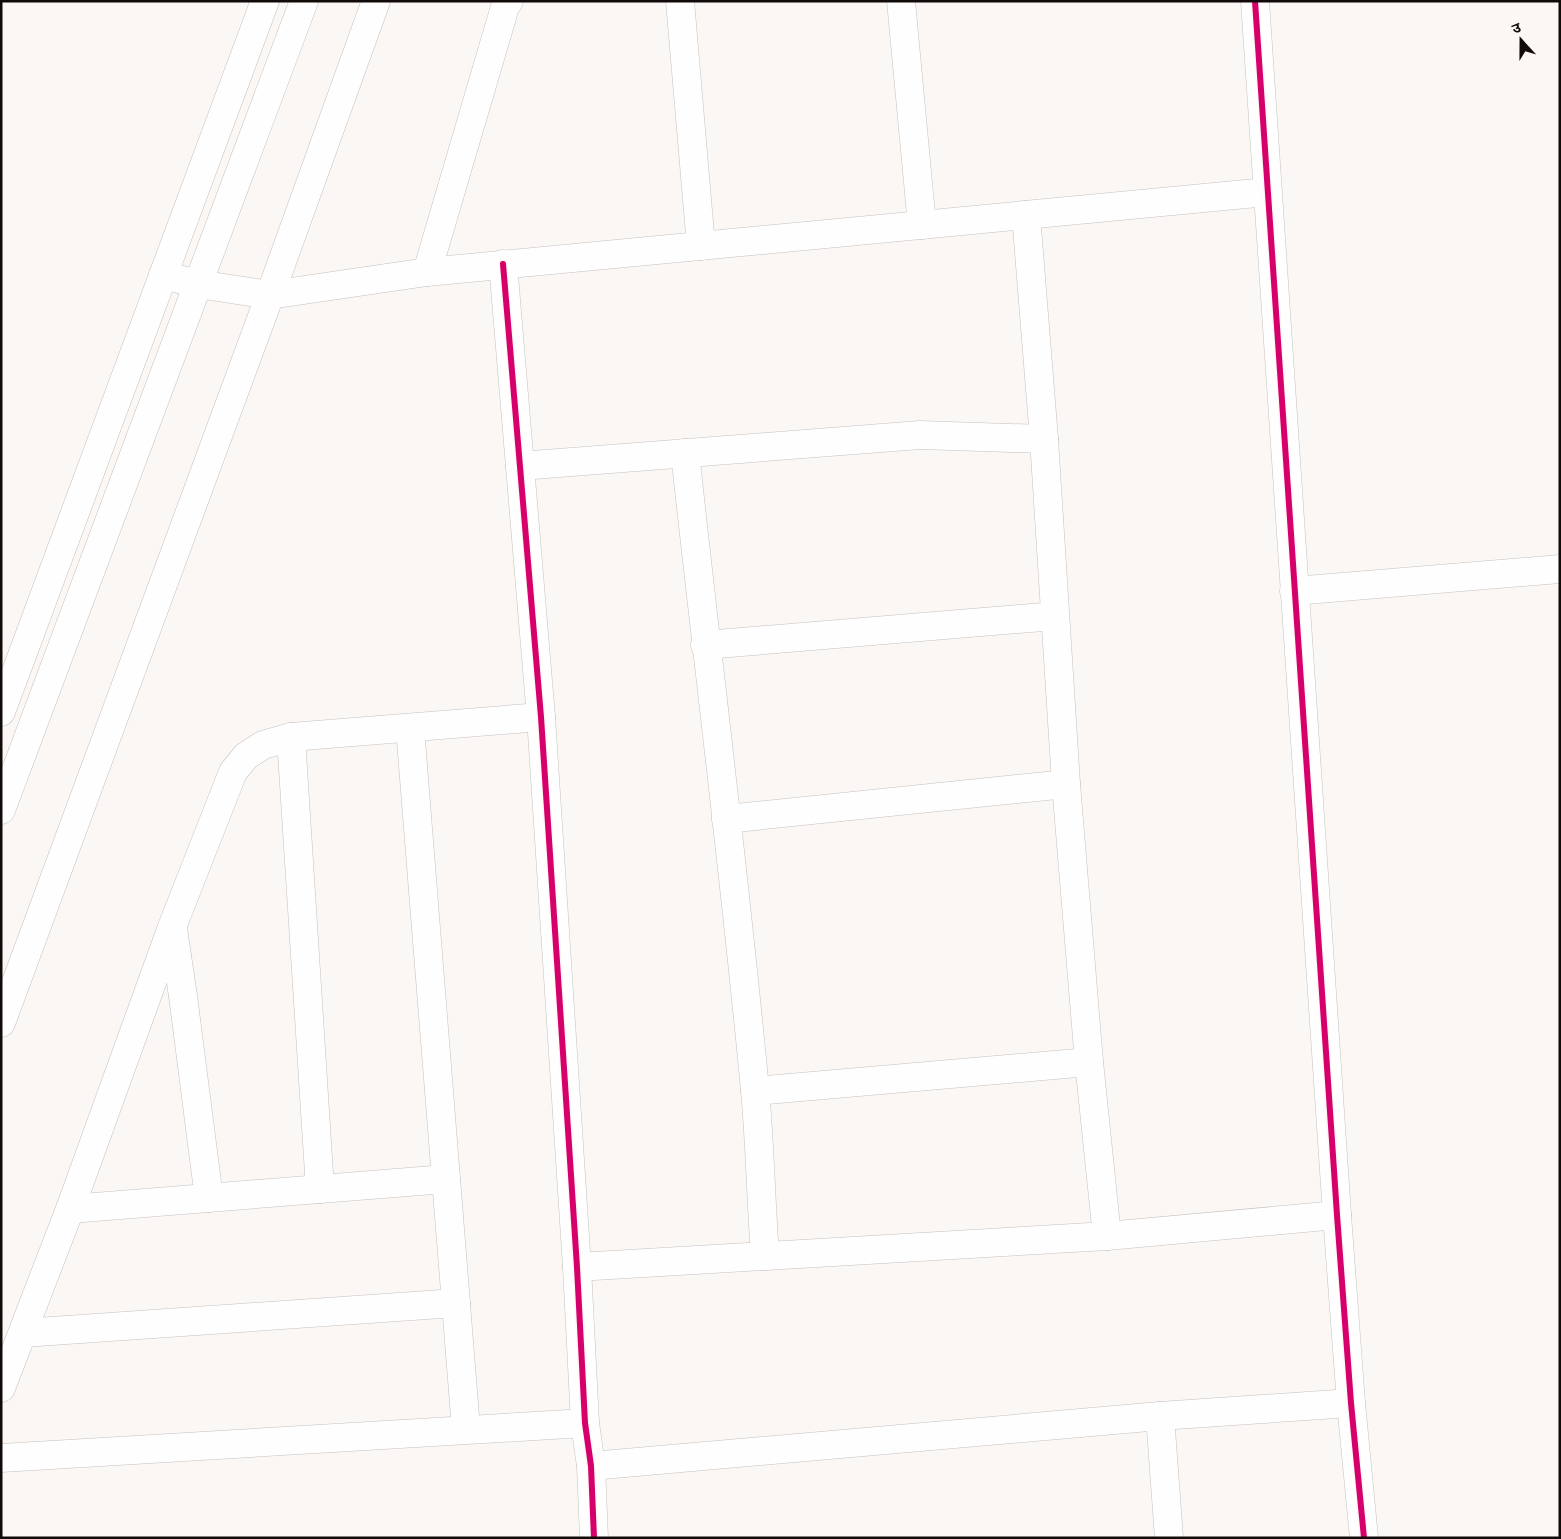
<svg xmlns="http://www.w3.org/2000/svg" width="1561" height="1539" viewBox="0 0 1561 1539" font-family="Arial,'Noto Sans Devanagari',sans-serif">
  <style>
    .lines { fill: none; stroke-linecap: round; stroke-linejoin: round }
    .minor-casing { stroke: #c5c1bf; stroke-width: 29 }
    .tertiary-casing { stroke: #c5c1bf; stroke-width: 29 }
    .minor { stroke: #fefefe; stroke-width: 28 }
    .tertiary { stroke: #fefefe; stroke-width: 28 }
    .cycleway-casing { stroke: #fef6f2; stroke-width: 9 }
    .cycleway { stroke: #d6006c; stroke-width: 6 }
  </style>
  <rect width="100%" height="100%" fill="#fbf7f5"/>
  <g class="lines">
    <g class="minor-casing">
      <g id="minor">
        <polyline points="680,1 701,246"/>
        <polyline points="901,1 922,225"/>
        <polyline points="1255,1 1337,1215 1351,1403 1364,1538"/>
        <polyline points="1026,215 1044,439 1066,784 1089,1062 1107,1236"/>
        <polyline points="503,264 541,717 577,1267 585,1423 591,1466 594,1538"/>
        <polyline points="427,272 505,7 509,1"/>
        <polyline points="163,275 198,284 270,295 427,272 1267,192"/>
        <path d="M685 453C708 665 735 877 755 1090 760 1145 761 1201 765 1256"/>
        <polyline points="520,466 920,435 1044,439"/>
        <polyline points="1294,591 1560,569"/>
        <polyline points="705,645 1055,616"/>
        <polyline points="410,728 466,1429"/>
        <polyline points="291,737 320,1189"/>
        <polyline points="726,819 1066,784"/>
        <polyline points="173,929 183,996 209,1198"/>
        <polyline points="1,1023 270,295 376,1"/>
        <polyline points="755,1091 1089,1062"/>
        <polyline points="70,1209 446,1179"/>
        <polyline points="577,1267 1107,1236 1337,1215"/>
        <polyline points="23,1333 456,1303"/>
        <polyline points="1,1388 70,1209 172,927 233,772 246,756 263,745 291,737 541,717"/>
        <polyline points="1160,1416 1169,1538"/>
        <polyline points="1,1458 585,1423"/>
        <polyline points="591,1466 1160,1416 1351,1403"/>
      </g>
    </g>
    <g class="tertiary-casing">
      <g id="tertiary">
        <polyline points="1,712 265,1"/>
        <polyline points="1,810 304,1"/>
      </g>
    </g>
    <use href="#minor" class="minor"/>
    <use href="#tertiary" class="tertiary"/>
    <g class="cycleway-casing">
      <g id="cycleway">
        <polyline points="1255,1 1337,1215 1351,1403 1364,1538"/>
        <polyline points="503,264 541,717 577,1267 585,1423 591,1466 594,1538"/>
      </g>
    </g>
    <use href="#cycleway" class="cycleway"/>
  </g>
  <rect width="1561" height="1539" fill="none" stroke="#100b09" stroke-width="5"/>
  <g transform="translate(1521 40) rotate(339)" stroke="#fef6f2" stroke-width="4" paint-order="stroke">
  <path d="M0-4L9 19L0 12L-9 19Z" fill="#100b09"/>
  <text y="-8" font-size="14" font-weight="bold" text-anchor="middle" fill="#100b09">उ</text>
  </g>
</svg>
